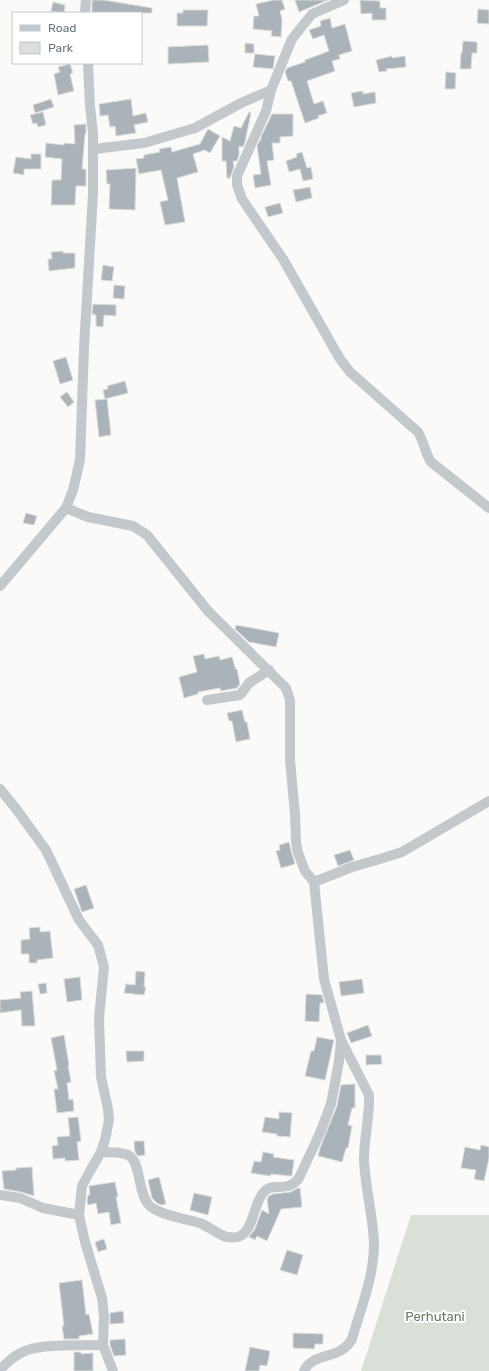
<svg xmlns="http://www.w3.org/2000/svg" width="489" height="1371" viewBox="0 0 489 1371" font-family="Rubik,sans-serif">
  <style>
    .green { fill: #dadfd7 }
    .building { fill: #aab3b9; stroke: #dcdcda }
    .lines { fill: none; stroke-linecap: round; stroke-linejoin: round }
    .minor { stroke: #c3c8cc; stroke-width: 10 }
    .labels { text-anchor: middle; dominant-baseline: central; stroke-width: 4; stroke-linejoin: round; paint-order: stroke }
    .park-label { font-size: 13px; fill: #687a64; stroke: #fff }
  </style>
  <rect width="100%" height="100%" fill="#fafaf8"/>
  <polygon class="green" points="411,1215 489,1215 489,1371 361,1371"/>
  <g class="building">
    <polygon points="92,0 103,0 152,8 152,13 92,13"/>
    <polygon points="274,0 282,0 285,9 280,11 282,20 281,37 271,36 272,31 253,29 254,16 259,16 256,4"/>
    <polygon points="295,0 328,0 299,12"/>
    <polygon points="360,0 380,1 380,8 386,8 386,20 372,20 372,13 361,14"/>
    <polygon points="53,2 65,5 64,13 51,11"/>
    <polygon points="478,9 489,10 489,24 477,23"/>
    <polygon points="183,10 208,10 207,26 177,26 177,13 183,13"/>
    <polygon points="330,18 332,28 345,24 352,51 339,55 340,59 332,61 335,71 307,81 314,104 323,101 327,113 318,116 319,118 305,123 291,81 288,81 285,72 287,68 305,62 305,60 329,51 324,35 313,39 309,30 321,26 320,21"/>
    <polygon points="463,41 477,42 477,53 472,53 471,69 460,69 461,53 462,53"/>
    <polygon points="245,43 254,44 254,53 245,53"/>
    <polygon points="208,45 209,62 168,64 168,47"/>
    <polygon points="255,54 275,56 273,69 253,67"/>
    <polygon points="392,56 392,58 405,56 406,67 386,69 387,71 379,72 376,60"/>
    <polygon points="70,64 73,73 70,74 74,91 58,95 54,74 60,72 58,67"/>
    <polygon points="446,72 456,73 455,89 445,89"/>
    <polygon points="363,91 363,94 375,92 376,103 354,107 351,93"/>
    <polygon points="51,99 54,107 35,113 33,105"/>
    <polygon points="131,99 133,116 146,113 148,122 134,125 136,133 116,136 115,126 110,127 108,115 100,116 99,104"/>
    <polygon points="43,112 46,125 38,127 37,123 33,124 30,115"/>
    <polygon points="249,112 251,113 245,142 243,147 239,146 239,155 237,161 233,161 234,167 230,178 227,178 226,161 222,161 222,137 230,141 234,126 241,128"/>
    <polygon points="272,114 293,114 293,136 280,137 280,143 272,143 274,160 267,161 271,185 255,188 253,175 261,174 257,146 260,140 261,140 261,137"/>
    <polygon points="86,124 86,134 85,134 82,169 86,169 86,186 76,186 75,205 51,205 52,180 61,180 62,159 45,157 46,143 64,145 64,143 75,144 74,125"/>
    <polygon points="208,129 220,136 210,153 205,150 193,154 198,172 177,178 185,222 165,225 160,202 168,200 161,170 139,174 136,159 144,158 144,155 160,152 159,149 171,147 172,152 200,144"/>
    <polygon points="302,152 307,168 311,167 313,179 303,181 300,169 289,172 286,161 297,157 296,154"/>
    <polygon points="31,154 41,154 41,169 24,169 24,175 13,173 16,157 31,159"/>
    <polygon points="136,168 135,210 109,209 110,184 107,184 106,170"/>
    <polygon points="310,187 312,198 296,202 293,190"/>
    <polygon points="280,203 283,213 268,217 265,207"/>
    <polygon points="63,251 63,253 75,253 75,268 49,271 48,259 52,259 51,252"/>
    <polygon points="103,265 114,267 112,281 101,280"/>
    <polygon points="114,285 125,286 124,299 113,298"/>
    <polygon points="93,304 116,305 116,316 104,315 103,327 96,326 96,315 92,314"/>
    <polygon points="66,357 73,380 60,384 53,361"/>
    <polygon points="125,381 128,393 105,399 103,390 108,389 107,386"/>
    <polygon points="67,392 74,402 68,407 60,397"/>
    <polygon points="107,399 111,435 99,437 95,400"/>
    <polygon points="26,513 37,516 34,525 23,523"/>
    <polygon points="236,625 279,633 276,647 249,642 235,629"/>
    <polygon points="204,654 205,659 219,656 220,660 232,657 236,670 237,669 240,684 237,688 221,691 220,688 198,692 198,694 184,698 179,677 197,672 193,656"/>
    <polygon points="242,710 245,722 247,722 250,739 236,742 232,721 229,721 227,713"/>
    <polygon points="289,842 292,854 295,864 281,868 276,851 280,850 279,845"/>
    <polygon points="350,850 354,860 338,866 334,855"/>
    <polygon points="86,885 94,908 82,912 74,889"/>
    <polygon points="40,927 40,932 50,931 53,958 37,960 37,963 29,963 29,954 21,954 21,940 30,939 29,928"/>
    <polygon points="136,971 145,972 144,987 146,987 144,995 124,993 126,984 135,985"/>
    <polygon points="80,977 82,1000 67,1002 64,979"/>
    <polygon points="362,979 364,993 341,996 339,982"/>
    <polygon points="46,983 47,993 40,994 38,984"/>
    <polygon points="32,991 35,1026 22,1026 21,1010 0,1013 0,1000 21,998 20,992"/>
    <polygon points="306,994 322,995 324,1003 320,1003 319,1022 305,1021"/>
    <polygon points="368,1025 372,1036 351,1043 347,1033"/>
    <polygon points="64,1035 69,1065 68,1065 71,1082 67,1083 69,1100 73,1099 74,1111 57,1113 54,1089 58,1089 54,1071 57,1070 51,1038"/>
    <polygon points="317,1037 334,1040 325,1080 305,1076 311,1051 314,1051"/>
    <polygon points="126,1051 144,1051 144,1061 127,1062"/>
    <polygon points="366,1055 381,1055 382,1064 366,1065"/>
    <polygon points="355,1084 355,1108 352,1108 348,1125 352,1126 348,1148 346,1148 342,1162 318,1156 320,1148 337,1106 341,1085"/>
    <polygon points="279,1112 292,1113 290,1137 277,1136 277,1134 262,1132 265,1117 279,1119"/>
    <polygon points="78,1117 81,1141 77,1142 79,1160 65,1161 65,1158 53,1159 52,1146 58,1145 57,1137 70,1136 68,1118"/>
    <polygon points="134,1141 144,1141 145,1155 138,1156 135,1152"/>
    <polygon points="481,1145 489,1147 489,1158 484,1181 474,1179 476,1170 461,1168 465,1147 480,1150"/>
    <polygon points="263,1152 274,1154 273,1157 294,1160 292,1175 291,1176 271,1174 270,1176 251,1173 254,1161 261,1162"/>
    <polygon points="32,1167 34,1196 21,1192 4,1189 2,1171 16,1170 16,1168"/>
    <polygon points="159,1177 166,1204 161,1205 157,1203 152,1198 148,1180"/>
    <polygon points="115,1182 118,1197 116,1197 121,1223 111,1225 109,1212 98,1214 96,1203 88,1205 87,1201 88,1195 90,1195 89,1186"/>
    <polygon points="298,1188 300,1188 302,1207 281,1209 267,1241 257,1236 255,1240 249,1237 255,1229 262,1210 269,1214 267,1199 269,1196 273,1194 291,1192"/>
    <polygon points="194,1193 212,1197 208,1215 190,1210"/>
    <polygon points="104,1239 107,1249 98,1252 95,1242"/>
    <polygon points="287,1250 303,1255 297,1275 280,1270"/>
    <polygon points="82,1280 86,1315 89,1314 93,1334 79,1336 79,1339 64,1339 62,1326 64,1326 59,1283"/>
    <polygon points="123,1311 124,1323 110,1324 110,1313"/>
    <polygon points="293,1333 323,1334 323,1344 315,1344 314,1349 293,1348"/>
    <polygon points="125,1339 126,1355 114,1356 110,1345 110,1340"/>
    <polygon points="250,1347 270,1351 267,1366 260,1365 259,1371 245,1371"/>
    <polygon points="74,1352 81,1352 81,1354 93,1353 93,1371 74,1371"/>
  </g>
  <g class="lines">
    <g class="minor">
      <polyline points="85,13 86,0"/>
      <path d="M271 90 266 111 237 176V185L242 199 283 259 340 359 350 372 418 432C424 442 425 453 431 462L489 508"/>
      <polyline points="94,149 144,143 195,128 241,103 271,90 292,39 312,14 344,0"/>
      <path d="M66 508 88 517 133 526 147 535 208 611 286 688 290 700V760L295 814 296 842 298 853 305 871 314 882 324 979 341 1040 339 1061 331 1104 320 1133 299 1178C287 1194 273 1181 264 1192 254 1202 254 1227 242 1235 238 1238 233 1238 227 1237 218 1235 210 1227 200 1223 187 1219 158 1215 149 1205 138 1193 141 1167 131 1157 124 1151 110 1153 101 1152"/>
      <polyline points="0,586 66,508 73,490 80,460 84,348 93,194 93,133 90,106 88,63"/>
      <polyline points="207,700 240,695 249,683 269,670"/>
      <polyline points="0,789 17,810 46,850 79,920 98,945 104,967 99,1018 101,1077 108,1109 109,1120 105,1140 101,1152 90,1171 82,1186 79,1215 85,1242 102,1298 104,1317 103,1345 113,1371"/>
      <polyline points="314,882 352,867 380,859 402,852 489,801"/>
      <polyline points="0,1195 20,1198 43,1208 79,1215"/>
      <path d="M0 1370C7 1362 15 1355 25 1351 43 1343 82 1346 103 1345"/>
      <path d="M304 1371C313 1351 340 1361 352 1339 361 1308 374 1276 374 1244 373 1215 365 1187 364 1159 364 1137 370 1116 369 1095L341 1040"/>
    </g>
  </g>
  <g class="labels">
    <g class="park-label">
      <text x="435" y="1316">Perhutani</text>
    </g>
  </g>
  <rect x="12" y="12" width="130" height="52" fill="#ffffff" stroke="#c1c8cd"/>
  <rect x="20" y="25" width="20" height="6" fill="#c3c8cc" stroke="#c1c8cd"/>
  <text x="48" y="32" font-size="12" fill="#657683">Road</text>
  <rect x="20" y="42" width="20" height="12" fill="#dadfd7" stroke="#c1c8cd"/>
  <text x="48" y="52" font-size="12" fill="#657683">Park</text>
</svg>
